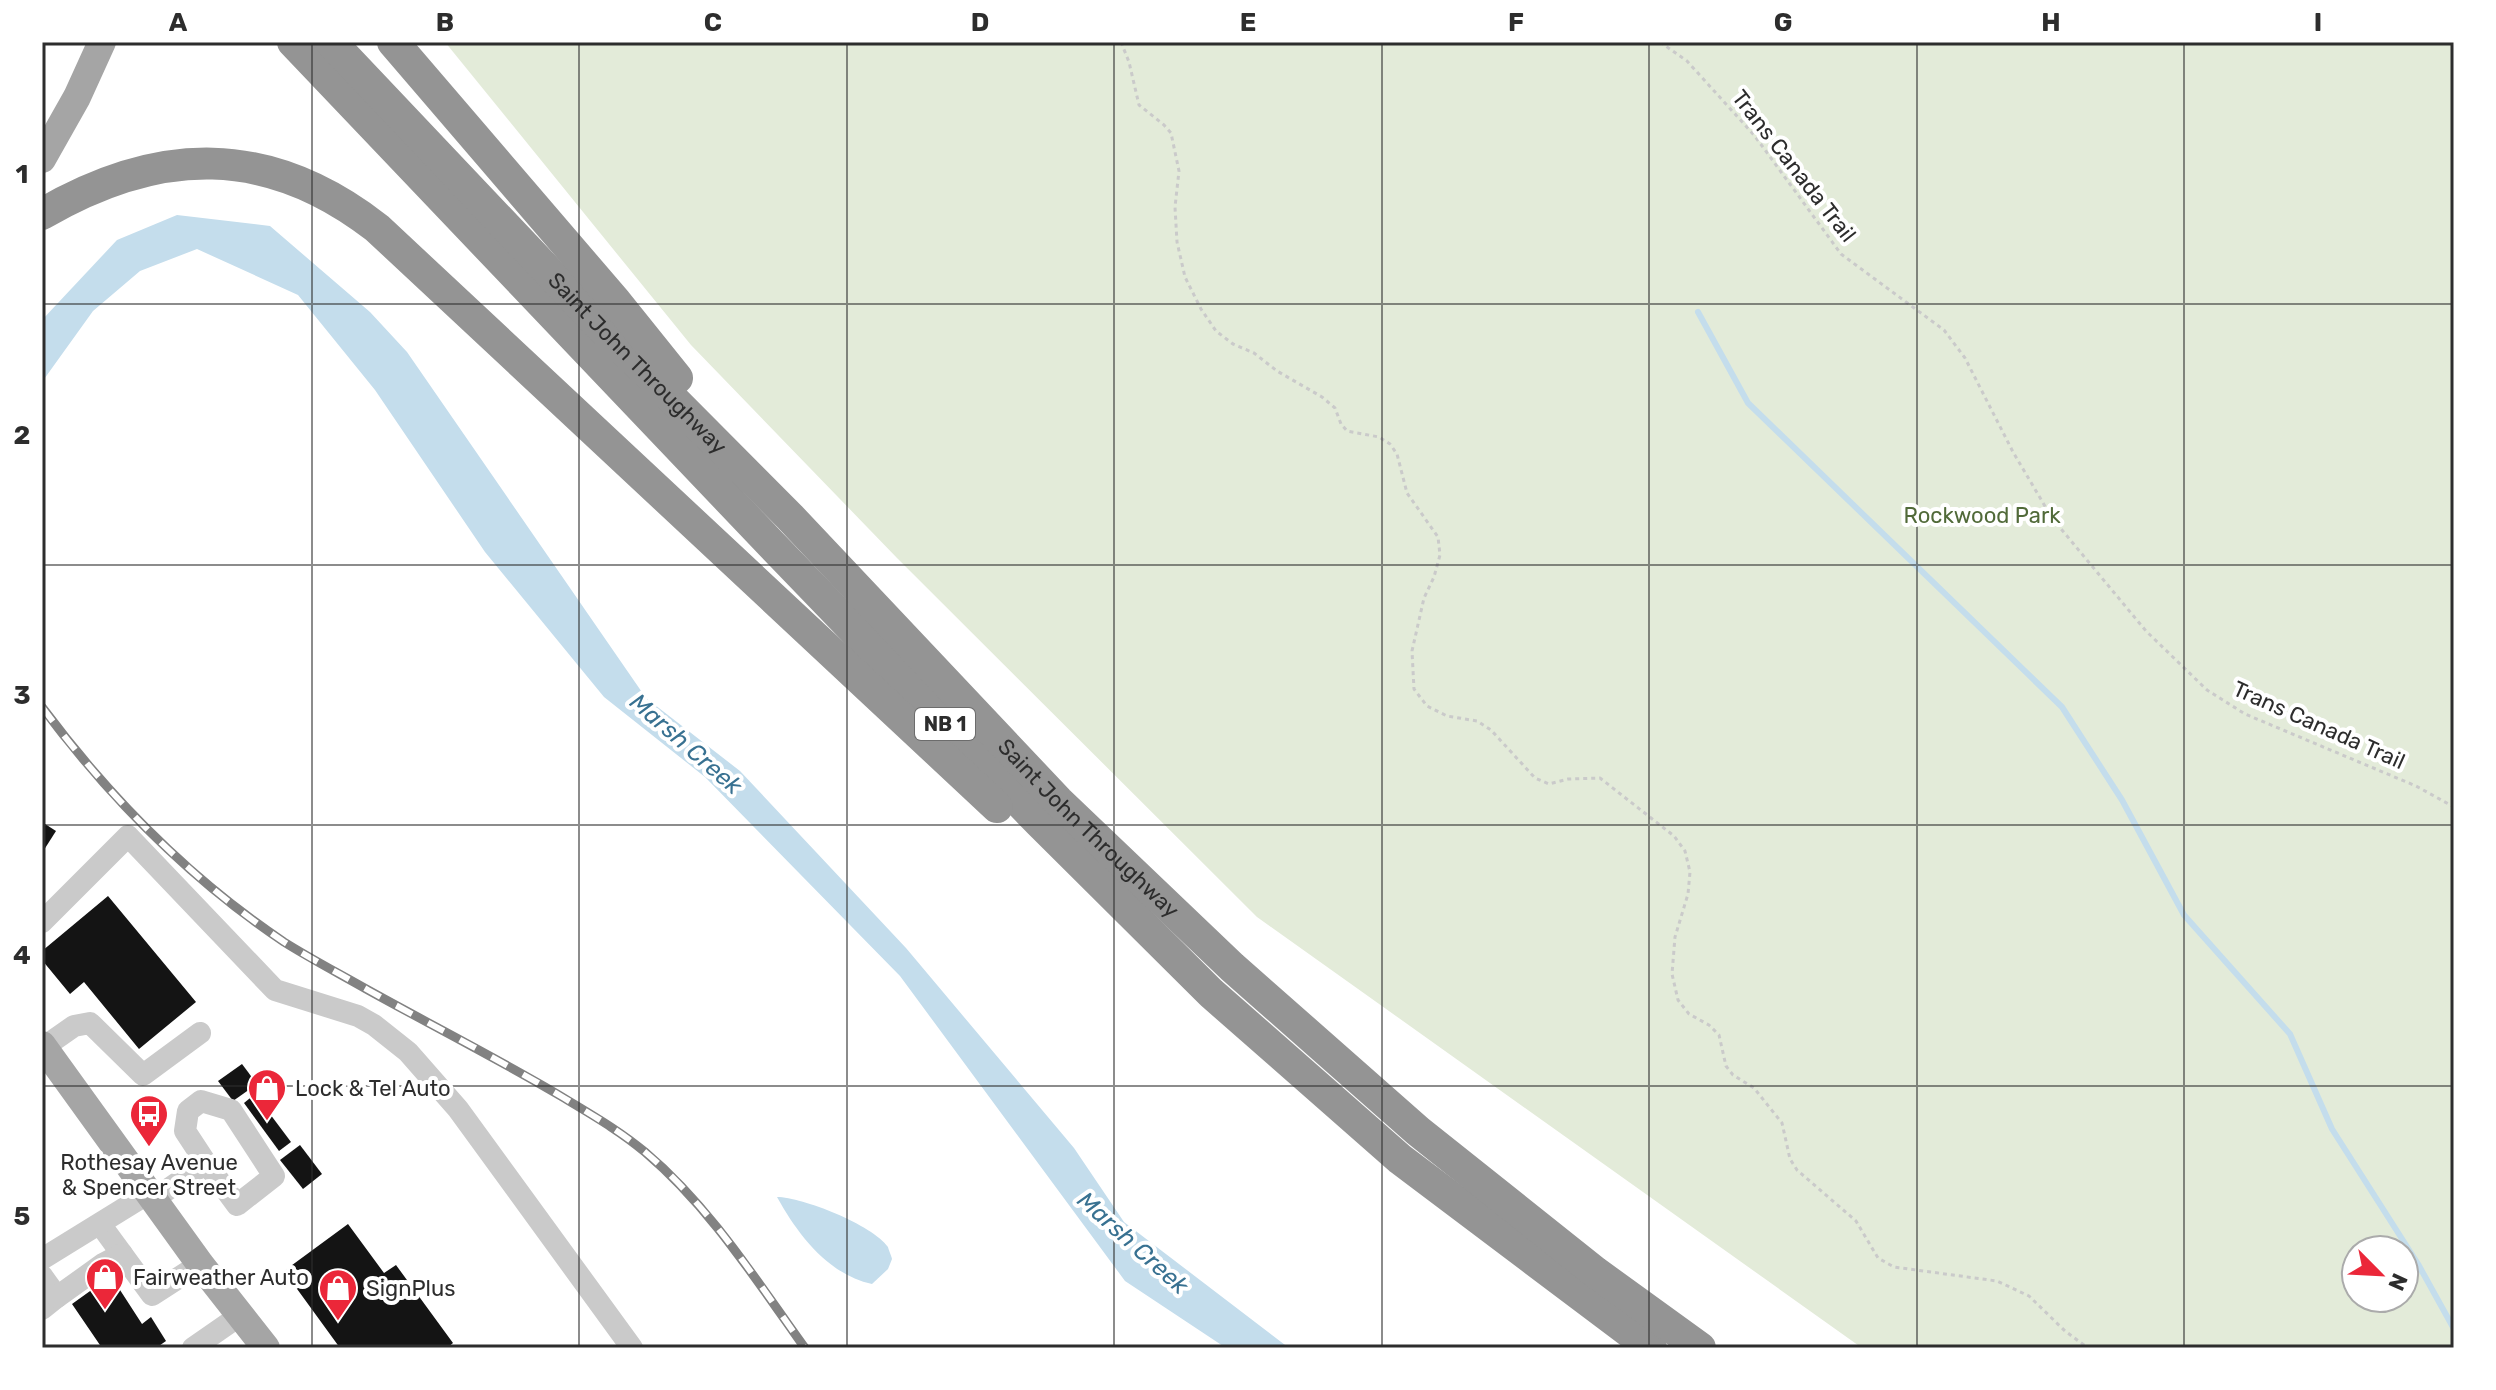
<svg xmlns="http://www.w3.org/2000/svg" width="2496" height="1390" viewBox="0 0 2496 1390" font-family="Rubik,sans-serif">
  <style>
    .green { fill: #e3ebd9; fill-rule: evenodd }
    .water { fill: #c4ddec }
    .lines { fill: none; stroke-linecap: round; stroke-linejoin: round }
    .stream { stroke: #c4ddec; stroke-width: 6 }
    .building { fill: #141414 }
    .path { stroke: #cacaca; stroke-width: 3; stroke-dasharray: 4 4; stroke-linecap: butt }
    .minor { stroke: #cacaca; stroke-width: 22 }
    .major { stroke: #a5a5a5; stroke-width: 28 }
    .highway { stroke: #949494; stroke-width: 32 }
    .rail-casing { stroke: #828282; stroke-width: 9 }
    .rail { stroke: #fff; stroke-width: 6; stroke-dasharray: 18; stroke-linecap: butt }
    .grid { fill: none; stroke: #2d2d2d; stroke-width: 2; stroke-opacity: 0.55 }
    .labels { text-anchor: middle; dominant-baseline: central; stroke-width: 8; stroke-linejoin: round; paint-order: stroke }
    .shield { fill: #fff; stroke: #6c6c6c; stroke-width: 2 }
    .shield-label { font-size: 20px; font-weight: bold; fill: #2d2d2d }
    .street-label { font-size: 22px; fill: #2d2d2d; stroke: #fff }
    .park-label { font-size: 22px; fill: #516a39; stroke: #fff }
    .poi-label { font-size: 22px; fill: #2d2d2d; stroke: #fff; text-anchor: start }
    .water-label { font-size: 24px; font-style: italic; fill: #387191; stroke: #fff }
    .neatline { fill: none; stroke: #2d2d2d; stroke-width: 3 }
    .grid-label { font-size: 26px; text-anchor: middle; font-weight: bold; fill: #2d2d2d }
  </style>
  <rect width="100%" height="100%" fill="#fff"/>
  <path class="green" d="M445 42H2454V1348H1862L1257 917 897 558 691 345ZM2404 1250V1298H2356V1250Z"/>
  <g class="water">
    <polygon points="177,215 270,226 370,312 407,352 646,698 740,771 906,948 1074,1148 1124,1222 1289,1348 1226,1348 1125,1281 900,976 705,777 604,697 485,552 375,390 298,295 197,249 140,271 93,311 42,382 42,320 117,240"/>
    <path d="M777 1197C802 1197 873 1225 888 1247 888 1248 892 1258 892 1259L888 1269 872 1284C829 1275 798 1235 777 1197Z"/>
  </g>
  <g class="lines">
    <polyline class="stream" points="1698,312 1748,403 2062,707 2122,800 2184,915 2290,1034 2332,1129 2418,1264 2454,1329"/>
  </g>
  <g class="building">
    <polygon points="42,822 56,831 42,853"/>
    <polygon points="108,896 196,1002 139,1049 84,982 70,994 42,960 42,951"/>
    <polygon points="242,1064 257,1084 233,1101 218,1081"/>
    <polygon points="255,1094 291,1142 279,1151 244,1103"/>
    <polygon points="300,1145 322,1174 303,1189 280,1160"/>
    <polygon points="348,1224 384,1273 396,1265 453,1343 447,1348 340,1348 284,1271"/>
    <polygon points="111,1276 142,1324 151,1317 166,1341 156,1348 102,1348 72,1304"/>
  </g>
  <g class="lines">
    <g class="path">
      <polyline points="1121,42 1129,62 1139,105 1164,125 1171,133 1179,171 1175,207 1177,242 1185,277 1201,309 1216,331 1233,344 1254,353 1277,371 1322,397 1335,408 1341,424 1347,431 1379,437 1390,444 1397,454 1407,493 1438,537 1440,555 1434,577 1424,598 1412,651 1414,689 1427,706 1447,716 1477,721 1491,730 1535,778 1549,784 1568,779 1600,778 1674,836 1685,851 1690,872 1688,894 1675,937 1672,974 1678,1000 1689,1014 1709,1025 1719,1035 1726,1066 1733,1075 1754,1088 1782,1123 1790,1159 1797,1170 1856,1221 1878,1258 1894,1267 1997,1281 2029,1296 2065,1331 2088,1348"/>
      <polyline points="1660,42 1687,61 1754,135 1841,254 1944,330 1965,358 2013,452 2052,518 2146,631 2207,690 2245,714 2416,786 2454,807"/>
    </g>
    <g class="minor">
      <polyline points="42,922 128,836 275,990 358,1016 374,1025 408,1052 458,1109 632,1348"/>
      <polyline points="44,1047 74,1026 90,1023 143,1075 200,1033"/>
      <polyline points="154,1199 206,1163 237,1205 274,1176 231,1110 201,1101 188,1111 185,1131 206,1163"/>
      <polyline points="100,1224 152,1295 200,1264"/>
      <polyline points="42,1259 149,1193"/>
      <polyline points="42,1276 57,1297 42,1309"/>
      <polyline points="57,1297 103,1264 122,1254"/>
      <polyline points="193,1348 242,1314"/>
    </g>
    <g class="major">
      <polyline points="42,159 77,97 102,42"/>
      <polyline points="42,1045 200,1264 266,1348"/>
    </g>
    <g class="highway">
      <polyline points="293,42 771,544 1040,823 1211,993 1400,1159 1651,1348"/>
      <path id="s1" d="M331 42 601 327 790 517 1058 801 1232 967 1418 1131 1595 1272 1700 1348"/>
      <polyline points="393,42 616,302 677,378"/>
      <path d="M42 214C159 146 268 143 377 228L997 807"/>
    </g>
    <g class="rail-casing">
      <path id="rail" d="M42 707C110 798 190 879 284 942 311 959 340 974 368 990 433 1026 500 1060 564 1098 592 1115 620 1131 645 1152 710 1207 756 1280 805 1348"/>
    </g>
    <use href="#rail" class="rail"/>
  </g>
  <path class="grid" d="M312 42V1348M579 42V1348M847 42V1348M1114 42V1348M1382 42V1348M1649 42V1348M1917 42V1348M2184 42V1348M42 304H2454M42 565H2454M42 825H2454M42 1086H2454"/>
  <defs>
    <g id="shop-pin" transform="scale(2)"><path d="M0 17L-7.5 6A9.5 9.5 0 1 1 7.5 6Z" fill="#eb2739" stroke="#fff"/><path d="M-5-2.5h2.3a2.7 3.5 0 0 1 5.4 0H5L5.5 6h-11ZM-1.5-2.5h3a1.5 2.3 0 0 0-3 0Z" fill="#fff"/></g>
    <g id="bus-pin" transform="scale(2)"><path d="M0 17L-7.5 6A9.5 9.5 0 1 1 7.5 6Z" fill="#eb2739" stroke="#fff"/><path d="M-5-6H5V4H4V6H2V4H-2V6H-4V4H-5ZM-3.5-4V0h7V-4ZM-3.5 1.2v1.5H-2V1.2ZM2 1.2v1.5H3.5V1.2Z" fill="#fff"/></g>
  </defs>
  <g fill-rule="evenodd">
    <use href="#shop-pin" x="267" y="1088"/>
    <use href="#bus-pin" x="149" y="1114"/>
    <use href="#shop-pin" x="105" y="1277"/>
    <use href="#shop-pin" x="338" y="1288"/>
  </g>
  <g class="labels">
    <rect class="shield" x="915" y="708" width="60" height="32" rx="6"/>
    <g class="shield-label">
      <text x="945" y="724">NB 1</text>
    </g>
    <g class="street-label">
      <text transform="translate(1794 166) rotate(52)">Trans Canada Trail</text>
      <text stroke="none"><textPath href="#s1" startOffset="444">Saint John Throughway</textPath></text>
      <text transform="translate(2319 725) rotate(24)">Trans Canada Trail</text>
      <text stroke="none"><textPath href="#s1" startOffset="1092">Saint John Throughway</textPath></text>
    </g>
    <g class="park-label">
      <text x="1982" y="515">Rockwood Park</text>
    </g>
    <g class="poi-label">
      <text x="295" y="1088">Lock &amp; Tel Auto</text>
      <text x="149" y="1162" text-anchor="middle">Rothesay Avenue<tspan x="149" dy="25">&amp; Spencer Street</tspan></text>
      <text x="133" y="1277">Fairweather Auto</text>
      <text x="366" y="1288">SignPlus</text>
    </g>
    <g class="water-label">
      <text transform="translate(686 744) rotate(41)">Marsh Creek</text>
      <text transform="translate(1133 1243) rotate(42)">Marsh Creek</text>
    </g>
  </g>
  <rect width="2496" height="1390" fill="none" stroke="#ffffff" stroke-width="88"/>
  <g transform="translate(2380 1274) rotate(114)"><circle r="38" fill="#ffffff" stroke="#ababab" stroke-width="2"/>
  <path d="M0-6L14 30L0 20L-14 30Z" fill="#eb2739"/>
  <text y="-12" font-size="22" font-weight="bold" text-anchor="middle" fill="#2d2d2d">N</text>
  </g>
  <rect x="44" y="44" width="2408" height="1302" class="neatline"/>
  <g class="grid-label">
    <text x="178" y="31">A</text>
    <text x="445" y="31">B</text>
    <text x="713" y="31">C</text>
    <text x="980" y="31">D</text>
    <text x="1248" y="31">E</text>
    <text x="1516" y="31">F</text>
    <text x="1783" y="31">G</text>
    <text x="2051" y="31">H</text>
    <text x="2318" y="31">I</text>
    <text x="22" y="183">1</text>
    <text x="22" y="444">2</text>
    <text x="22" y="704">3</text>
    <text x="22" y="964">4</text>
    <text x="22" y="1225">5</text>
  </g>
</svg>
